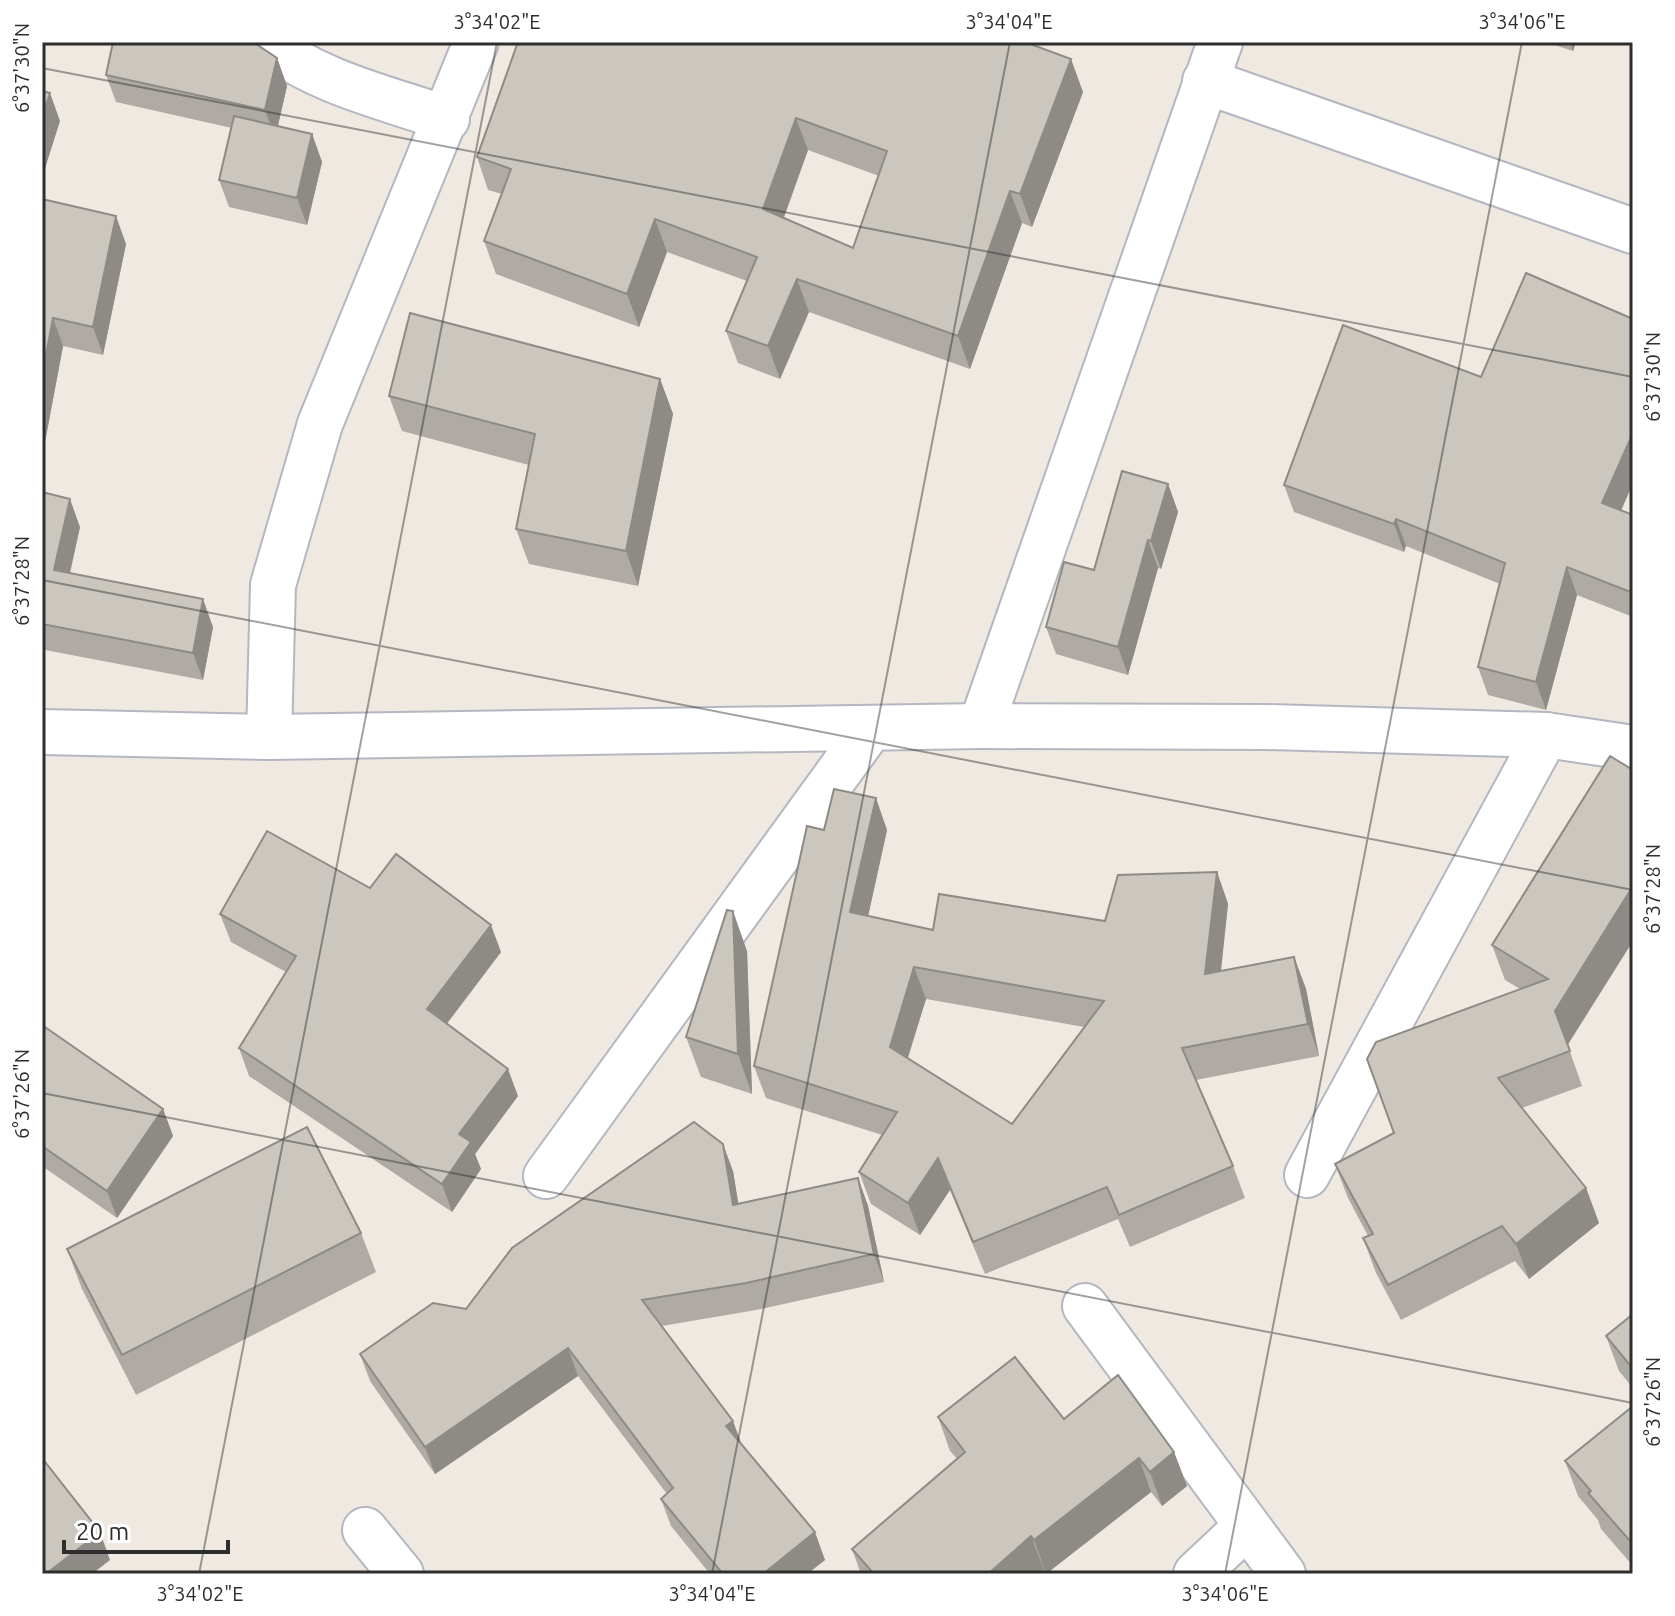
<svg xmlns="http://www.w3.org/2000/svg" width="1675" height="1616" viewBox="0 0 1675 1616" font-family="Ubuntu,sans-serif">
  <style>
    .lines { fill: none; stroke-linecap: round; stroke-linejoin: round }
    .minor-casing { stroke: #b4b7c1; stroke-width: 48 }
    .minor { stroke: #fff; stroke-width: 44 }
    .wall { fill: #afaba4; fill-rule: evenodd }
    .shaded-wall { fill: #8e8b86 }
    .building { fill: #cbc7bf; stroke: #8e8b86; stroke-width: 2; fill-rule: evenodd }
    .ticks { fill: none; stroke: #2e2e2e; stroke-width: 2; stroke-opacity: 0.45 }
    .neatline { fill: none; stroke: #2e2e2e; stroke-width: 3 }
    .ticks-label { font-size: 20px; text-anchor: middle; fill: #2e2e2e }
  </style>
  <rect width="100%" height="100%" fill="#efe9e1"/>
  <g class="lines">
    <g class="minor-casing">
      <g id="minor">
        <path d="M266 42C316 82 387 98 447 119"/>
        <polyline points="1205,81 1633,231"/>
        <polyline points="981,726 1220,42"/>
        <polyline points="42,732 269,737 981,726 1266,727 1546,735 1633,748"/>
        <polyline points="269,737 273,585 320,424 476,42"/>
        <polyline points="1307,1175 1546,735"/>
        <polyline points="546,1176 870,729"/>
        <polyline points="1085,1306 1283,1574"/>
        <polyline points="365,1530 401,1574"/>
        <polyline points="1196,1574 1246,1527"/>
      </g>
    </g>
    <use href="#minor" class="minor"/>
  </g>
  <g class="wall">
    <path d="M518 42 1083 92 1032 227 1022 223 970 369 809 312 780 379 738 363 726 331 747 281 667 252 639 327 496 274 484 241 502 194 488 190 477 157ZM808 150 879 176 853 248 784 218Z"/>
    <polygon points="1545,42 1576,42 1573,51"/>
    <polygon points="277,58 287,86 278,126 312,134 322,162 307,225 229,207 219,180 232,128 116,102 106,75"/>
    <polygon points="42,199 126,244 103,355 63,346 42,458"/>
    <polygon points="1633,319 1633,483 1621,511 1633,515 1633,617 1577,595 1546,710 1488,695 1478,667 1500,584 1406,546 1404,552 1294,512 1284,485 1481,377"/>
    <polygon points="660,379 673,414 638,586 529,564 516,529 529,465 402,431 389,396"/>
    <polygon points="1168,484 1178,512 1161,569 1158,568 1128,675 1056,654 1046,627"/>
    <polygon points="42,492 80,527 70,574 213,627 203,680 45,650 42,664"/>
    <polygon points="1610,756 1568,1046 1582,1086 1522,1108 1586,1188 1599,1223 1529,1279 1515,1261 1401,1320 1376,1273 1363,1238 1368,1236 1348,1198 1335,1164 1394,1133 1520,989 1505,980 1492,945"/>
    <path d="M824 830H887L868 916 933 930 1105 921 1217 872 1228 904 1221 971 1294 957 1306 989 1319 1056 1196 1080 1233 1166 1245 1198 1130 1247 1118 1219 985 1274 950 1190 920 1235 871 1204 859 1172 882 1135 766 1098 754 1066ZM926 999 1084 1027 1012 1124 908 1058Z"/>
    <polygon points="370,888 501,952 447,1024 518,1096 475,1154 481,1169 452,1212 249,1076 239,1048 286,972 231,942 220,914"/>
    <polygon points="747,951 752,1094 701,1077 686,1037"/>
    <polygon points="42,1025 163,1109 173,1136 117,1218 42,1166"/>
    <polygon points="733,1171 738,1203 858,1178 868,1206 884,1282 756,1310 662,1326 742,1445 825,1560 807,1574 710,1574 671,1526 661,1499 667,1494 578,1376 435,1474 370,1381 360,1354 466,1309"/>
    <polygon points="361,1233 376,1272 136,1395 82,1289 67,1249"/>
    <polygon points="1633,1314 1633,1388 1619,1371 1606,1336"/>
    <polygon points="1633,1406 1633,1566 1601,1529 1598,1520 1578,1496 1565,1461"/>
    <polygon points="938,1417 1064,1419 1174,1452 1187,1486 1162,1506 1151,1492 1046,1574 1044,1570 1040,1574 861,1574 852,1549 957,1459 950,1451"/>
  </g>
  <g class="shaded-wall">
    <polygon points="1570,42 1576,42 1573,51"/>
    <polygon points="277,58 287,86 275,138 265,110"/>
    <polygon points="1071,59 1083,92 1032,227 1020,194"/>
    <polygon points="50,93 60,121 42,178 42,118"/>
    <polygon points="796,118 808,150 775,241 763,209"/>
    <polygon points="312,134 322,162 307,225 297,198"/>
    <polygon points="1010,191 1022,223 970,369 958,336"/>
    <polygon points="116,216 126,244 103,355 93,327"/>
    <polygon points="655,219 667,252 639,327 627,294"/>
    <polygon points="797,279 809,312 780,379 768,346"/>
    <polygon points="53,318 63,346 42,458 42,376"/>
    <polygon points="660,379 673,414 638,586 626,551"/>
    <polygon points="1633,433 1633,483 1612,531 1602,503"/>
    <polygon points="1168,484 1178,512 1161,569 1151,541"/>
    <polygon points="70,499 80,527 64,598 54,570"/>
    <polygon points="1396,519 1406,546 1404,552 1394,524"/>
    <polygon points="1148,540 1158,568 1128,675 1118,647"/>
    <polygon points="1567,567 1577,595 1546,710 1536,682"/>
    <polygon points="203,599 213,627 203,680 193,653"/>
    <polygon points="42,641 45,650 42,664"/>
    <polygon points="876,798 887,830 862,944 850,912"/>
    <polygon points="1217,872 1228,904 1217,1006 1205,974"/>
    <polygon points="1633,886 1633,941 1567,1046 1555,1011"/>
    <polygon points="733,911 747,951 752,1094 738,1054"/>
    <polygon points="491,925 501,952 437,1036 427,1009"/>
    <polygon points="1294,957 1306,989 1319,1056 1308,1024"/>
    <polygon points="914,967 926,999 901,1079 890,1047"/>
    <polygon points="508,1069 518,1096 475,1154 481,1169 452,1212 442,1184 459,1134"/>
    <polygon points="163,1109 173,1136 117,1218 107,1191"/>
    <polygon points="723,1144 733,1171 743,1232 733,1205"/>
    <polygon points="938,1158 950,1190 920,1235 908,1203"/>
    <polygon points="858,1178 868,1206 884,1282 874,1254"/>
    <polygon points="1586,1188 1599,1223 1529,1279 1516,1244"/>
    <polygon points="568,1348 578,1376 435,1474 425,1447"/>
    <polygon points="733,1421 743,1448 726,1426"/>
    <polygon points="1174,1452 1187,1486 1162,1506 1150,1472"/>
    <polygon points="1139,1458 1151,1492 1046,1574 1034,1540"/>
    <polygon points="100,1532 110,1560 92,1574 46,1574"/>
    <polygon points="815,1532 825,1560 807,1574 763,1574"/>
    <polygon points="1031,1536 1044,1570 1040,1574 988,1574"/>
  </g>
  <g class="building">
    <polygon points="113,42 253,42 277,58 265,110 106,75"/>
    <path d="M518 42H1025L1071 59 1020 194 1010 191 958 336 797 279 768 346 726 331 757 257 655 219 627 294 484 241 511 169 477 157ZM796 118 887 151 853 248 763 209Z"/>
    <polygon points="42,91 50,93 42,118"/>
    <polygon points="234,116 312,134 297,198 219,180"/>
    <polygon points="42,199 116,216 93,327 53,318 42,376"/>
    <polygon points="1526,273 1633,319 1633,433 1602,503 1633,515 1633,593 1567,567 1536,682 1478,667 1505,563 1396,519 1394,524 1284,485 1343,325 1481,377"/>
    <polygon points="410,313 660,379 626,551 516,529 535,434 389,396"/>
    <polygon points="1122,471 1168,484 1151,541 1148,540 1118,647 1046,627 1064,562 1094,570"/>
    <polygon points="42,492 70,499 54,570 203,599 193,653 42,624"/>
    <polygon points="1610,756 1633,770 1633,886 1555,1011 1570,1051 1498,1078 1586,1188 1516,1244 1502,1226 1388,1285 1363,1238 1373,1234 1335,1164 1394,1133 1367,1059 1376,1042 1548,979 1492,945"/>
    <path d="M834 789 876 798 850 912 933 930 939 894 1105 921 1118 875 1217 872 1205 974 1294 957 1308 1024 1182 1048 1233 1166 1119 1215 1107 1187 973 1242 938 1158 908 1203 859 1172 897 1112 754 1066 807 826 824 830ZM914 967 1104 1001 1012 1124 890 1047Z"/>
    <polygon points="267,831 370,888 396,854 491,925 427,1009 508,1069 459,1134 471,1142 442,1184 239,1048 296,956 220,914"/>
    <polygon points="727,910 733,911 738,1054 686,1037"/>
    <polygon points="42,1025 163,1109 107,1191 42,1146"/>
    <polygon points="694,1122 723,1144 733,1205 858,1178 874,1254 746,1283 642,1300 733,1421 726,1426 815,1532 763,1574 723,1574 661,1499 673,1488 568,1348 425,1447 360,1354 433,1303 466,1309 512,1248"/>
    <polygon points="307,1127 361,1233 122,1355 67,1249"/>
    <polygon points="1633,1314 1633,1369 1606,1336"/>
    <polygon points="1015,1357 1064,1419 1118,1375 1174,1452 1150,1472 1139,1458 1034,1540 1031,1536 988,1574 874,1574 852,1549 965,1452 938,1417"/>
    <polygon points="1633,1406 1633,1541 1631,1542 1588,1493 1591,1491 1565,1461"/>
    <polygon points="42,1458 100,1532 46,1574 42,1574"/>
  </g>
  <path class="ticks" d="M42 68 1633 377M42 580 1633 890M42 1093 1633 1403M199 1574 497 42M712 1574 1010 42M1225 1574 1522 42"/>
  <rect width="1675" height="1616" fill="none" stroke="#ffffff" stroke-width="88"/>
  <path d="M64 1540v12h164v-12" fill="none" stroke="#2e2e2e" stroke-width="4"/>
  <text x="76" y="1540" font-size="24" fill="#2e2e2e" stroke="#ffffff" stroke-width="6" paint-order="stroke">20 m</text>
  <rect x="44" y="44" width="1587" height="1528" class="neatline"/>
  <g class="ticks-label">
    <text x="497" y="29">3°34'02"E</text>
    <text x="1009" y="29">3°34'04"E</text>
    <text x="1522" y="29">3°34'06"E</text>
    <text transform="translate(22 68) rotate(-90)" y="7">6°37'30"N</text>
    <text transform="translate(1653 377) rotate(-90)" y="7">6°37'30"N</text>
    <text transform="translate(22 581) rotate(-90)" y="7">6°37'28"N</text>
    <text transform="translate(1653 889) rotate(-90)" y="7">6°37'28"N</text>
    <text transform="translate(22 1094) rotate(-90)" y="7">6°37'26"N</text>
    <text transform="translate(1653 1402) rotate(-90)" y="7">6°37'26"N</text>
    <text x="200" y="1601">3°34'02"E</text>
    <text x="712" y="1601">3°34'04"E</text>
    <text x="1225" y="1601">3°34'06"E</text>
  </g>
</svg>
